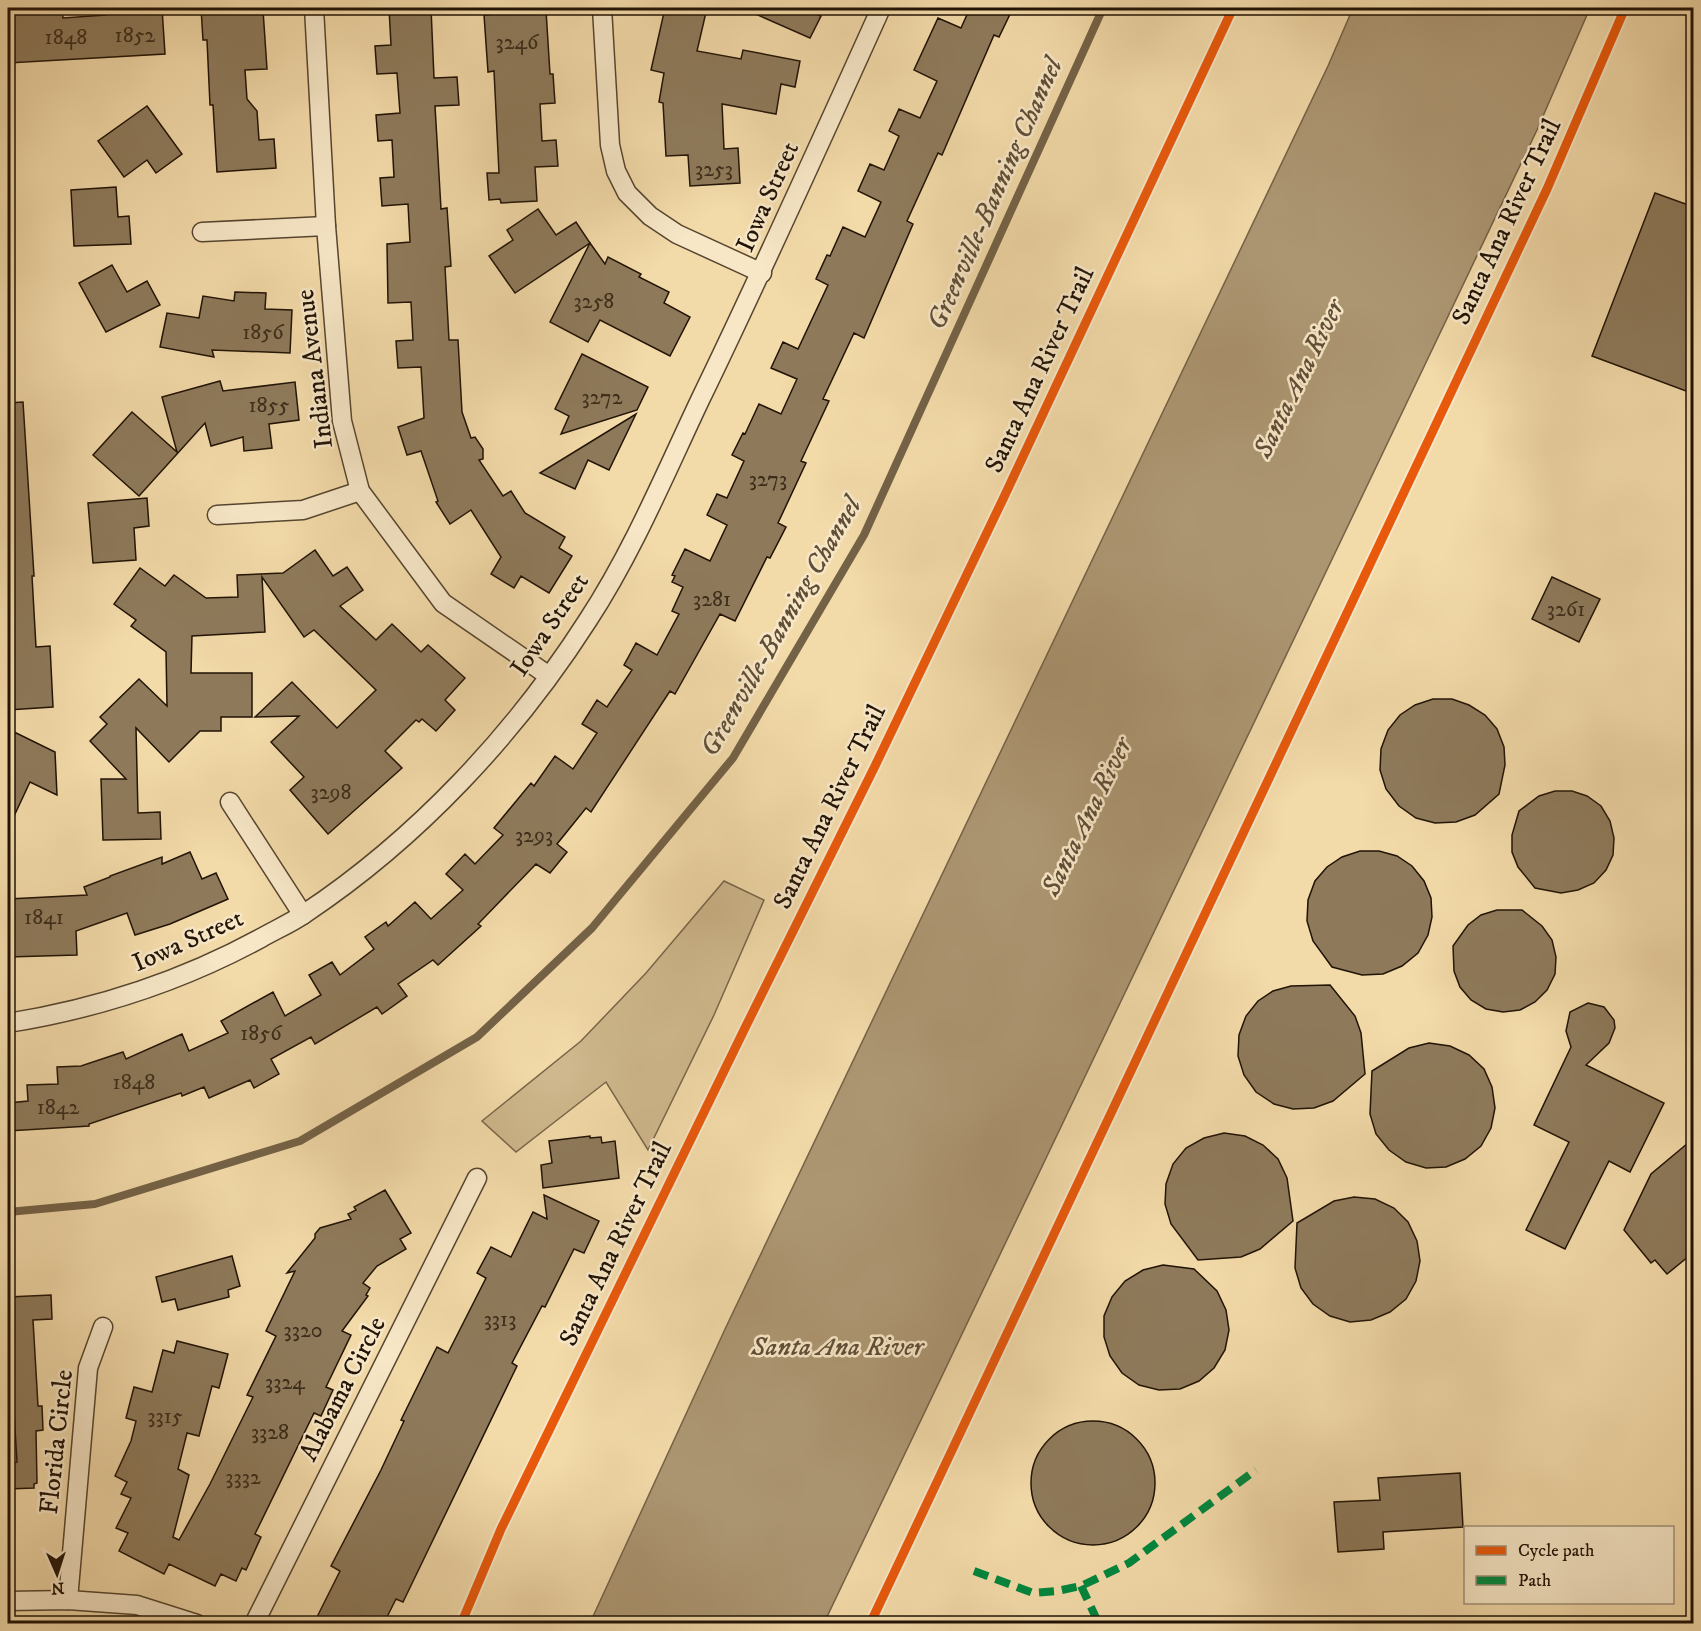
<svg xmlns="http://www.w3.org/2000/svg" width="1701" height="1631" viewBox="0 0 1701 1631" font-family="'IM FELL DW Pica',serif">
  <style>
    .green { fill: #cfb88d; stroke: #78664a; stroke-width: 1.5 }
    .water { fill: #ac9672; stroke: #746247; stroke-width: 1.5 }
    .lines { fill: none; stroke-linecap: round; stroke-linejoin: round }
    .stream { stroke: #746247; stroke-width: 8 }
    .building { fill: #8e7a5b; stroke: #211306; stroke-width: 1.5 }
    .street-casing { stroke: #56452f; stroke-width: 21 }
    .street { stroke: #f7e7c7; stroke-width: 18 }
    .quiet { stroke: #00873e; stroke-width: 8; stroke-dasharray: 15 8; stroke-linecap: butt }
    .cycleway-casing { stroke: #f7e7c7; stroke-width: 13 }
    .cycleway { stroke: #e8590c; stroke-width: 9 }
    .labels { text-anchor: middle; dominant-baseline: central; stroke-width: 5; stroke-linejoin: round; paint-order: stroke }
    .number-label { font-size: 22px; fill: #3c2d1b }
    .street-label { font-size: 26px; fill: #211306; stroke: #f7e7c7 }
    .water-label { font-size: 27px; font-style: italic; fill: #604e37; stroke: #f7e7c7 }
  </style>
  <rect width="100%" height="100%" fill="#f3daa9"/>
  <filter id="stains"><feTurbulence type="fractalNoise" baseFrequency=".00333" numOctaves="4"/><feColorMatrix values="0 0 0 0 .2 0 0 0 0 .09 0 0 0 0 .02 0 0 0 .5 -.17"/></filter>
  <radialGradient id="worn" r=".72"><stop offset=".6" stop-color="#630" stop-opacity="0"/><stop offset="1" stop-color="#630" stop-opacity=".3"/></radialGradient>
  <polygon class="green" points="724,881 764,900 714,1015 648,1150 606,1082 516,1152 482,1121 581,1041 646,973"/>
  <polygon class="water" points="1353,8 1590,8 1537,130 824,1623 590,1623 726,1327 1328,66"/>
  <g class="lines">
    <polyline class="stream" points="8,1212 95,1204 300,1141 477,1037 592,928 733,758 864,535 1103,8"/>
  </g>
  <g class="building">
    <polygon points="8,8 62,8 63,18 106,15 109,12 135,10 135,8 162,8 165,54 8,63"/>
    <polygon points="201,8 240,8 241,12 263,10 267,69 245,70 247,99 257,111 259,140 274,139 276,168 217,172 213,105 210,105 207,40 203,40"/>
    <polygon points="389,8 431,8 434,78 457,77 459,105 435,106 441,209 447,208 451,266 445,267 449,340 458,340 462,412 471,438 475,437 483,449 483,459 479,460 503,496 511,491 525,513 565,537 559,548 572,556 549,593 521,576 514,588 491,574 501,557 471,510 450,524 436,502 438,501 421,451 407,455 398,427 424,418 421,367 398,368 396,341 413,340 411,302 388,303 387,244 410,242 408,204 382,206 380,178 394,177 392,140 378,141 376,115 400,113 397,73 377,74 375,46 391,45"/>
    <polygon points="665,8 707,8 697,51 741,59 743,50 800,61 795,87 781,84 776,114 722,104 724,149 738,148 740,183 690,186 688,155 666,156 663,103 659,102 664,73 651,70"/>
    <polygon points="742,8 803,8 821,16 810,38"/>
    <polygon points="970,8 1013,8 999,37 994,35 942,155 938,153 907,221 913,224 864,338 854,333 823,399 829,401 801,461 806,463 778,523 786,527 770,558 767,557 735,621 720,614 675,694 670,691 591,812 586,808 557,844 567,852 550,873 536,864 478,924 481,926 438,965 433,960 398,984 407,996 382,1014 377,1007 315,1044 311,1037 271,1059 279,1074 254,1088 250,1080 209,1098 204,1087 182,1096 181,1093 89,1124 89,1126 8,1131 8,1103 28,1101 27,1085 58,1084 57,1067 81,1066 123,1052 126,1059 182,1034 189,1051 228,1033 221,1021 273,992 285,1016 321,995 309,975 332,962 340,975 374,949 365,937 386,922 388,926 415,902 431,919 463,890 446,874 465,854 475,864 503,835 494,828 531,783 534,786 555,756 573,769 597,733 582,724 597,700 607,707 632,670 624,665 636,643 657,655 679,614 672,611 683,587 672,582 675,576 672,575 685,549 710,561 727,525 707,515 717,494 727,498 744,461 732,455 743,433 745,434 759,404 781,414 797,379 771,368 783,342 798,349 828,285 816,279 827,255 830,256 843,227 865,237 881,202 858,191 870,164 884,170 899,136 889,131 899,109 920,118 937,81 914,70 938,18 961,28"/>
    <polygon points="546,10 550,74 553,74 555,103 540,104 542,141 556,140 558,166 535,167 537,201 501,203 500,199 489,200 487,173 499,173 494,71 488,72 484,15"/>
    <polygon points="147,106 182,154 156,173 147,160 124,177 98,141"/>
    <polygon points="116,187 118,217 129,216 131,244 74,246 71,190"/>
    <polygon points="1655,193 1694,207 1694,394 1592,356"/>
    <polygon points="538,209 556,235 576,222 590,243 515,293 489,256 513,240 507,230"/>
    <polygon points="590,243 605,264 608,257 641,274 639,277 669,292 664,303 690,317 670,356 600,320 588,342 550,322"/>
    <polygon points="112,265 127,292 147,281 160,305 106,332 79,283"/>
    <polygon points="235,292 266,293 265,309 292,310 290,353 212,350 214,357 160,347 167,313 199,318 203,296 234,301"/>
    <polygon points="582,354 648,387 637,410 561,434 569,416 555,409"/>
    <polygon points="220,381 223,391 295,382 299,420 269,424 272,448 244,451 243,437 211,446 205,423 139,496 93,455 132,412 177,452 162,397"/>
    <polygon points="23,402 34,576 32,576 36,647 50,646 53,707 8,710 8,403"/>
    <polygon points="636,414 609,470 588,460 575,489 540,473"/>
    <polygon points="147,498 149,526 134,528 136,560 93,563 88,503"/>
    <polygon points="315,550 333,576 347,567 363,590 340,606 376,640 392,624 421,652 428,645 465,678 445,700 455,710 436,731 422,719 419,722 416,720 385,751 402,768 328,834 290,790 304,777 271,742 299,716 255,717 292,682 337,728 376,690 314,630 304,637 262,577 265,632 192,636 191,673 252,673 252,717 221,717 221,731 200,731 169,762 136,728 138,813 160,812 161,839 103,840 101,779 126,779 90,741 107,724 100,717 139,679 167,706 166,652 131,626 136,620 114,604 140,568 165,586 174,575 206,598 238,597 237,575 283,573"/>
    <polygon points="1552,577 1600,599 1579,642 1532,619"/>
    <polygon points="1433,699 1452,699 1469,705 1485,715 1497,729 1504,747 1505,765 1499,794 1475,815 1456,822 1435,823 1416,818 1399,806 1386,789 1380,770 1381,749 1388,730 1400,715 1415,705"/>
    <polygon points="8,729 55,752 57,795 30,782 8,829"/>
    <polygon points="1555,791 1572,791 1587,796 1601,806 1610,821 1614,838 1613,855 1606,870 1594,883 1578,890 1561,893 1535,888 1518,867 1512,852 1512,835 1519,811 1539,796"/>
    <polygon points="1360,851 1379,851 1397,856 1412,866 1424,881 1431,898 1432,917 1428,935 1418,953 1402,966 1383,974 1362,975 1332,967 1313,941 1307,921 1308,900 1315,881 1327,867 1342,857"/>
    <polygon points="190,852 202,879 216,873 228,899 170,924 135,935 127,913 76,931 77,955 8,957 8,899 87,895 84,887 110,877 110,876 162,857 162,864"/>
    <polygon points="1497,910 1522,910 1542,926 1552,940 1556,957 1555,974 1547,990 1535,1002 1520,1010 1503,1012 1486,1009 1471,1000 1460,987 1454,971 1453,946 1468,925 1481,915"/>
    <polygon points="1330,985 1355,1016 1361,1033 1365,1074 1333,1101 1314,1108 1293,1109 1274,1104 1256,1092 1244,1075 1238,1056 1239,1035 1246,1016 1258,1001 1273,991 1291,986"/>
    <polygon points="1588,1003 1604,1007 1614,1020 1615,1028 1609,1043 1586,1065 1664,1103 1630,1172 1609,1161 1565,1249 1526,1230 1569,1142 1534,1125 1571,1047 1566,1031 1570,1012"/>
    <polygon points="1429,1043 1450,1046 1469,1055 1484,1069 1492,1087 1495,1108 1491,1128 1481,1146 1465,1159 1446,1167 1426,1168 1406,1162 1389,1150 1376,1134 1370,1114 1372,1071 1409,1048"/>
    <polygon points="1224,1133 1245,1136 1263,1145 1278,1159 1287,1178 1293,1221 1260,1249 1241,1257 1198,1260 1171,1224 1165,1204 1166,1184 1173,1164 1186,1148 1204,1138"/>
    <polygon points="590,1136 590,1138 601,1137 602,1143 615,1141 619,1178 543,1188 541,1165 552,1163 549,1141"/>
    <polygon points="1694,1138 1694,1252 1667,1274 1655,1260 1651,1263 1624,1230 1651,1174"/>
    <polygon points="385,1190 411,1233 400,1239 406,1249 377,1266 363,1283 370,1288 366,1295 368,1296 342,1331 351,1335 326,1387 333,1390 321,1416 314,1413 255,1534 261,1537 246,1570 242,1568 236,1581 221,1574 215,1586 169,1564 164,1574 119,1551 128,1533 116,1528 131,1498 121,1494 127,1482 115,1476 131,1441 136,1421 126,1418 134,1387 152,1392 163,1350 174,1353 177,1341 228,1354 219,1388 212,1386 199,1436 187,1433 178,1469 189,1475 173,1537 179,1540 210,1484 253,1397 247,1395 276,1336 266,1331 295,1271 287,1273 315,1238 315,1234 320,1228 351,1219 348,1214 356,1210 354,1207"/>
    <polygon points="544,1195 599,1221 584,1253 574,1249 545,1307 542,1306 512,1363 517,1366 403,1602 396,1599 384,1623 314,1623 340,1571 331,1566 381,1470 404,1421 401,1420 430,1361 437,1347 448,1353 486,1278 477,1273 491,1247 511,1257 533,1212 547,1219"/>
    <polygon points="1354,1197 1375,1199 1394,1208 1408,1222 1417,1241 1420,1261 1416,1281 1406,1299 1390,1312 1371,1320 1350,1322 1330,1316 1313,1304 1301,1288 1295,1268 1297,1223 1334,1201"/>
    <polygon points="232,1256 240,1286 228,1290 229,1297 178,1310 175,1299 162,1302 156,1277"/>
    <polygon points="1163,1265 1194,1269 1217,1291 1226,1310 1229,1330 1225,1350 1214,1368 1199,1381 1180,1389 1159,1390 1139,1385 1122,1373 1110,1356 1104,1337 1104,1316 1112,1297 1125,1281 1143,1270"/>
    <polygon points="51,1295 52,1319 33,1320 38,1406 42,1406 43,1430 36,1431 37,1483 34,1484 34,1488 8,1489 8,1463 17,1462 13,1396 8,1396 8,1297"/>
    <circle cx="1093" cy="1483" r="62"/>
    <polygon points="1460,1473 1463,1527 1383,1532 1384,1549 1338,1552 1334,1502 1380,1500 1378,1478"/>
  </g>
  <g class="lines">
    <g class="street-casing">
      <g id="street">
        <polyline points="314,8 326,226 342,421 360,491 443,603 549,676"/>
        <polyline points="602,8 610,145 616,171 627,193 650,216 677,234 762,273"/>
        <polyline points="202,232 326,226"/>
        <polyline points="217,515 303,510 360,491"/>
        <polyline points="230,802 303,915"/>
        <path d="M8 1023C96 1009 182 981 261 938 275 930 291 923 304 914 417 839 515 734 588 620 633 551 665 474 700 400 763 270 822 139 881 8"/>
        <polyline points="68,1600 88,1368 103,1327"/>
        <polyline points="8,1601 68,1600 137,1605 197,1624"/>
        <polyline points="254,1624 477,1178"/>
      </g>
    </g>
    <use href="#street" class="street"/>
    <g class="quiet">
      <polyline points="974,1571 1033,1593 1057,1591 1081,1586 1129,1563 1256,1470"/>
      <polyline points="1081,1586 1099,1624"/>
    </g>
    <g class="cycleway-casing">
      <g id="cycleway">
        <polyline points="461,1624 501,1529 743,1032 875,766 1004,497 1233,8"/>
        <polyline points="870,1624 1547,189 1625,8"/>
      </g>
    </g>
    <use href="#cycleway" class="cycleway"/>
  </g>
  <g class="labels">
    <g class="number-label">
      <text x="135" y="35">1852</text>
      <text x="66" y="37">1848</text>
      <text x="517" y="42">3246</text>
      <text x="714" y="169">3253</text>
      <text x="594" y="301">3258</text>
      <text x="263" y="332">1856</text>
      <text x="602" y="397">3272</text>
      <text x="269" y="405">1855</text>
      <text x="768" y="479">3273</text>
      <text x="712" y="599">3281</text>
      <text x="1566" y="609">3261</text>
      <text x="331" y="792">3298</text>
      <text x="534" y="835">3293</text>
      <text x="44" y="917">1841</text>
      <text x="261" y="1033">1856</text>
      <text x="134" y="1082">1848</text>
      <text x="58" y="1107">1842</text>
      <text x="500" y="1319">3313</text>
      <text x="303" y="1330">3320</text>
      <text x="285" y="1382">3324</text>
      <text x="165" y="1416">3315</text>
      <text x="270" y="1432">3328</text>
      <text x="243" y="1477">3332</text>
    </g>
    <g class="street-label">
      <text transform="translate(768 197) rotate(-66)">Iowa Street</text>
      <text transform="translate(1507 222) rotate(-65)">Santa Ana River Trail</text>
      <text transform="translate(315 369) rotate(-97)">Indiana Avenue</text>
      <text transform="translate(1040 370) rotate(-65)">Santa Ana River Trail</text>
      <text transform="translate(550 625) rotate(-56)">Iowa Street</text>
      <text transform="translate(830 807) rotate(-64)">Santa Ana River Trail</text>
      <text transform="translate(188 941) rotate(-24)">Iowa Street</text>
      <text transform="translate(616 1244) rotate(-64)">Santa Ana River Trail</text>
      <text transform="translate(343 1389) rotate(-63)">Alabama Circle</text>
      <text transform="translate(57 1442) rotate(-84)">Florida Circle</text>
    </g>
    <g class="water-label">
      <text transform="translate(995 194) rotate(-66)">Greenville-Banning Channel</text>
      <text transform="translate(1299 379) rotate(-64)">Santa Ana River</text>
      <text transform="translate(781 627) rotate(-60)">Greenville-Banning Channel</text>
      <text transform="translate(1087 817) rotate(-64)">Santa Ana River</text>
      <text x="837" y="1347">Santa Ana River</text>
    </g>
  </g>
  <rect width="1701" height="1631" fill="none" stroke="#f3daa9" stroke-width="30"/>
  <rect x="9" y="9" width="1683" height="1613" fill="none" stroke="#211306" stroke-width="3"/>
  <rect x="15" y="15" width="1671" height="1601" fill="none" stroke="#211306" stroke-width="1.5"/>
  <rect x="1464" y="1526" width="210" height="78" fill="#f7e7c7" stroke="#a1927a" stroke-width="1.5"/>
  <rect x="1476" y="1546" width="30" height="9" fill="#e8590c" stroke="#a1927a" stroke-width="1.5"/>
  <text x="1518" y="1556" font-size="18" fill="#211306">Cycle path</text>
  <rect x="1476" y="1576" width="30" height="9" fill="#00873e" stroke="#a1927a" stroke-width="1.5"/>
  <text x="1518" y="1586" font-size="18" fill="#211306">Path</text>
  <g transform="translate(57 1574) rotate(177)" stroke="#f7e7c7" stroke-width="4.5" paint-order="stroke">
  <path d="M0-4.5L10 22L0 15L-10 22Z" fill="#211306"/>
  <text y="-9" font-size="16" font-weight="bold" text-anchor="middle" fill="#211306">N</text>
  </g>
  <rect width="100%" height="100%" filter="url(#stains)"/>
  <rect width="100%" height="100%" fill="url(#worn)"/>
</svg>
